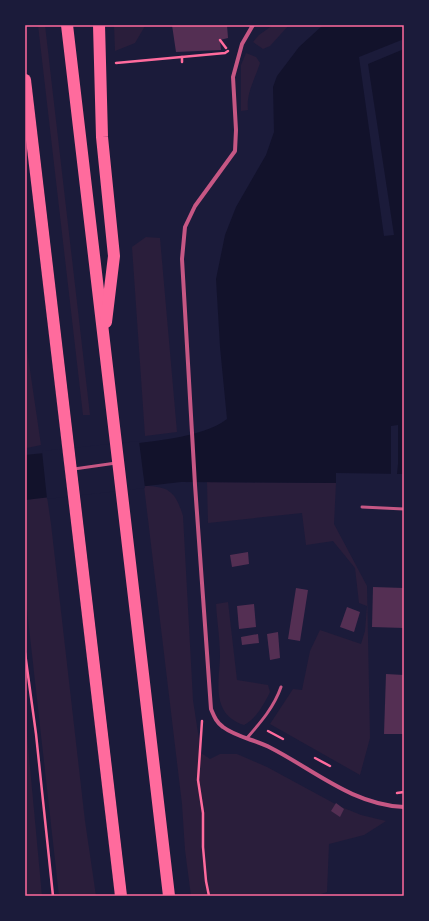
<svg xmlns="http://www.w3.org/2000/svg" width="429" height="921" viewBox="0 0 429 921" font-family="'Titillium Web',sans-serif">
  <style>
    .green { fill: #2a1e3b }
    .water { fill: #12122b }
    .pier { fill: #1b1b3a }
    .building { fill: #542f53 }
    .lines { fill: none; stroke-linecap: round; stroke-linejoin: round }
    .path { stroke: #ff6b9d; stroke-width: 2.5 }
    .service { stroke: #c65784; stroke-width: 3 }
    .minor { stroke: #c65784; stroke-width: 4 }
    .motorway { stroke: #ff6b9d; stroke-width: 12 }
    .neatline { fill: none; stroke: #ff6b9d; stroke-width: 1.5 }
  </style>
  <rect width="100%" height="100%" fill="#1b1b3a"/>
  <g class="green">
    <polygon points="38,25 45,25 90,415 83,415"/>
    <polygon points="114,25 145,25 145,26 135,43 115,51"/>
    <polygon points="273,25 289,25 270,46 263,49 253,42 259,35"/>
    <path d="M246 53 256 57 260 63C255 79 246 93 248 110L241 111V65Z"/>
    <polygon points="146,237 160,238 177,432 145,436 132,247"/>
    <polygon points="25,336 41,445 27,448 25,441"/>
    <polygon points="207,482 336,483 334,524 367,586 370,738 360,775 270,724 293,689 302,690 310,651 320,630 361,644 365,631 367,606 359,603 355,568 333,541 306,545 302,513 208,523"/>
    <path d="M144 486C170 486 176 493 183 516L193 700 201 753 210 759 220 754H237L267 767 339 806 361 815 386 821 364 835 329 844 327 892 315 896H191L185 850 182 804Z"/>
    <polygon points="47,497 51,524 85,821 96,896 59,896 25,592 25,500"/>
    <path d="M228 602 237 680 268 685 270 692C264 704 256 719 244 725 211 714 219 683 220 657 220 639 217 621 216 604Z"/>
    <polygon points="25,722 27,735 42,896 25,896"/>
  </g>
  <path class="water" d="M323 25H404V474L336 473V483L181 482 25 500V455C54 452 82 449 111 446 143 442 202 439 227 419L220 347 216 279 225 235 236 207 266 155 274 132 273 87 277 76 299 47Z"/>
  <g class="pier">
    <polygon points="404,39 404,49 368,64 394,235 384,236 359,57"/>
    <polygon points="398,425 398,464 397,474 391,474 391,426"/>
    <polygon points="139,441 145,488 47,499 42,451"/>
  </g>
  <g class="building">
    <polygon points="172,25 227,25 228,38 220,40 221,50 176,52"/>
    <polygon points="248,552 249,564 232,567 230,555"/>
    <polygon points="373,587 404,588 404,628 372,627"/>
    <polygon points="296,588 308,590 300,641 288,639"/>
    <polygon points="254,604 256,627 239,629 237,606"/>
    <polygon points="347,607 360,612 354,632 340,627"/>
    <polygon points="278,632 280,658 270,660 267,634"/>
    <polygon points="258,634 259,643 242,645 241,637"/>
    <polygon points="386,674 404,675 404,734 384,734"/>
    <polygon points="336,803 344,809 340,817 331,811"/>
  </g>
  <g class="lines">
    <g class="path">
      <polyline points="220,40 226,48"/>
      <polyline points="182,57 182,62"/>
      <polyline points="116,63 225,53 228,51"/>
      <polyline points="25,653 36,734 53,896"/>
      <polyline points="202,721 198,780 203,813 203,847 206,881 209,896"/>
      <polyline points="268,731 283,739"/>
      <polyline points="315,758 330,766"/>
      <polyline points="397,793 404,792"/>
    </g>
    <g class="service">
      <polyline points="74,469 116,463"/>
      <polyline points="362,507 404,509"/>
      <path d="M247 738C261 722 274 707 281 687"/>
    </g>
    <path class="minor" d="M253 25 242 44 233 77 236 130 235 151 195 206 185 227 182 259 195 485 211 709C214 716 216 722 223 727 236 737 256 740 271 748 314 770 353 805 404 807"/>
    <g class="motorway">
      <polyline points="67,25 169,896"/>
      <polyline points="99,25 102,137 114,256 106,322"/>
      <polyline points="25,80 121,896"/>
    </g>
  </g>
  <rect width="429" height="921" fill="none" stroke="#1b1b3a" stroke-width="52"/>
  <rect x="26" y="26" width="377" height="869" class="neatline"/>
</svg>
